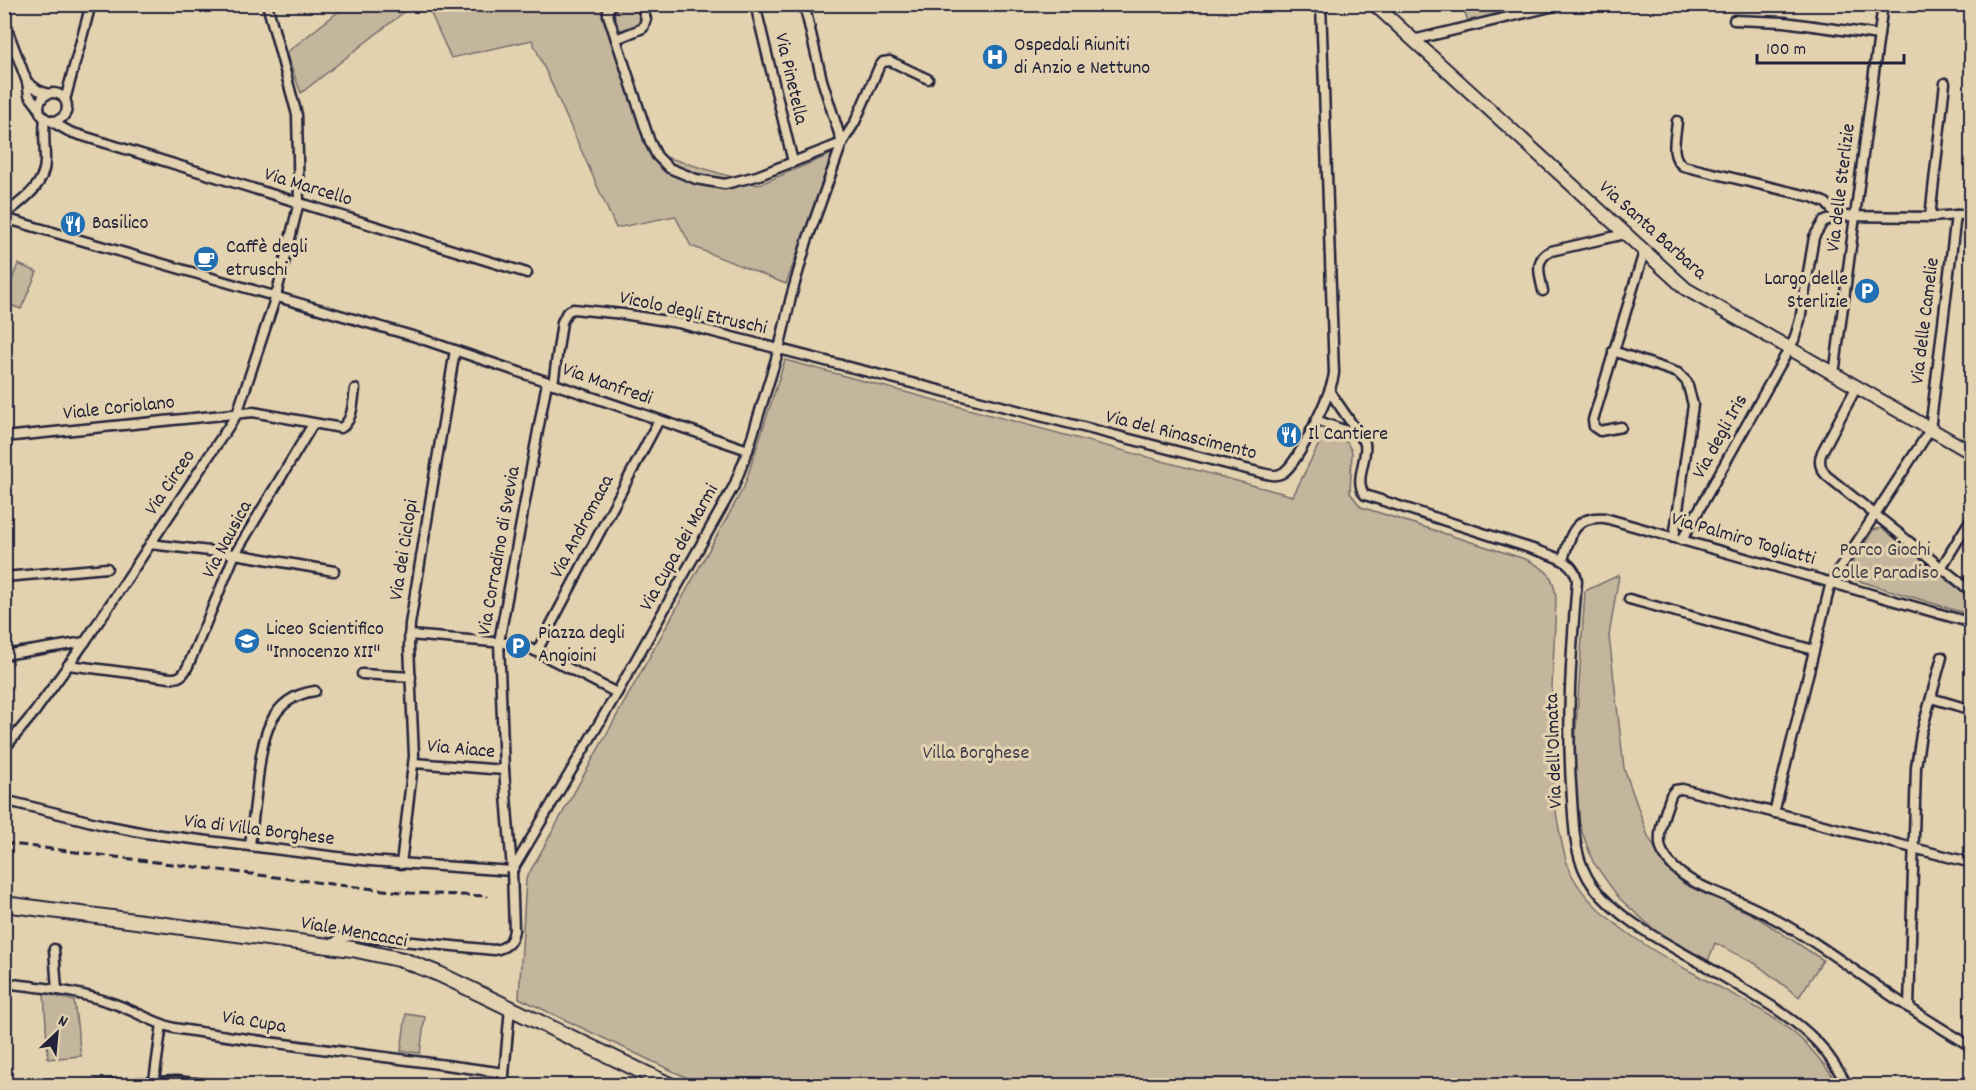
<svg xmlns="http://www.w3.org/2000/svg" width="1976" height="1090" viewBox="0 0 1976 1090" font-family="Dekko,sans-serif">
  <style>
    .green { fill: #c4b69c; stroke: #736c6c; stroke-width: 1.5 }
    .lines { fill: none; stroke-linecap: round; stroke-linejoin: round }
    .street-casing { stroke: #22223b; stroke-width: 13 }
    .secondary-casing { stroke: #22223b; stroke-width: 16 }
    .primary-casing { stroke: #22223b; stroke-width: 18 }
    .street { stroke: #e3d2af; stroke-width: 8 }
    .secondary { stroke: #e3d2af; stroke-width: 12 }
    .primary { stroke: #e3d2af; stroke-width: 14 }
    .rail { stroke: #22223b; stroke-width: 3; stroke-dasharray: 9 4.5; stroke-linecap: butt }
    .street-bridge-casing { stroke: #22223b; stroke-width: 13; stroke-linecap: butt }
    .street-bridge { stroke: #e3d2af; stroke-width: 8 }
    .labels { text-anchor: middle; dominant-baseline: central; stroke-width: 6; stroke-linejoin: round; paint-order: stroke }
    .poi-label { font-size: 20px; fill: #22223b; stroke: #e3d2af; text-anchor: start }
    .street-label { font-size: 20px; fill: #22223b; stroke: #e3d2af }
    .park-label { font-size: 20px; fill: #42404e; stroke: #e3d2af }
  </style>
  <rect width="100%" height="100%" fill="#e3d2af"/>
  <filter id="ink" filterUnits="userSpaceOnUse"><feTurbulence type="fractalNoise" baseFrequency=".0167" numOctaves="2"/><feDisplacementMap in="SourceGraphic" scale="12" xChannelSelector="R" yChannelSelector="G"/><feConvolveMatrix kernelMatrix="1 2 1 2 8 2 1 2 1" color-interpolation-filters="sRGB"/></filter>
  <g filter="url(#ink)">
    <g class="green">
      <polygon points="348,4 413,5 301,93 286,53"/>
      <polygon points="427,5 601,5 659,155 758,185 834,153 786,284 691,246 675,216 616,228 532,40 451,58"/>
      <polygon points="631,5 637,6 642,20 639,25 622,30 617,28 614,14 617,10"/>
      <polygon points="1462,5 1462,4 1532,5 1468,21"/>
      <polygon points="18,264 37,272 21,309 5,303 5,298"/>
      <path d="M785 360 1293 496 1324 434 1347 442 1352 452 1350 493 1361 507 1528 560C1548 571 1553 574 1556 597 1554 674 1544 753 1559 829 1562 844 1565 863 1573 877 1595 917 1657 954 1697 975 1734 996 1778 1015 1808 1046 1819 1058 1830 1072 1839 1085H702L519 998 526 879 744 487Z"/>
      <polygon points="1882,528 1971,599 1971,615 1853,579 1850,575 1849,569 1873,530"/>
      <polygon points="1619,575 1609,636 1624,768 1648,836 1663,862 1684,884 1752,914 1823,960 1799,997 1756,964 1715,943 1708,961 1667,941 1619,898 1593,862 1578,821 1574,761 1585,591"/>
      <polygon points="44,993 74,1001 81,1056 48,1059"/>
      <polygon points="406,1014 425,1017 420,1053 401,1051"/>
    </g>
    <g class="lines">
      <g class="street-casing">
        <g id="street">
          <polyline points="612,4 608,10 608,15 650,142 657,156 669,168 696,179 725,184 757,176 842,143 822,80 804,4"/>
          <polyline points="755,4 793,162"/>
          <polyline points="1734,20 1784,22 1879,35"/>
          <polyline points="4,21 27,82 29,95 39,108"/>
          <polyline points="616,39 643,28 646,19 641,4"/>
          <polyline points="1413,40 1563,4"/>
          <polyline points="27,82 38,90 48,94"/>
          <circle cx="53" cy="107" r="14"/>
          <polyline points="65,100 91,4"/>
          <polyline points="49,120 70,132 527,273"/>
          <path d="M1677 121C1676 137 1669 156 1683 166L1812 197 1826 203 1837 216"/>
          <path d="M4 215C22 201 45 186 45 161 45 146 43 133 45 118"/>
          <polyline points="1930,217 1945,83"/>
          <polyline points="4,218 416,337 748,450"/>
          <path d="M1543 291C1540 276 1533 259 1551 251L1625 234"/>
          <polyline points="1613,351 1678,373 1687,382 1693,405 1674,538"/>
          <polyline points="1834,375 1883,4"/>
          <path d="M553 384 562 322 567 312 573 309 623 314 678 323 1262 473C1270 475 1277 477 1284 472 1299 461 1332 392 1334 373L1321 4"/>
          <path d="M1856 388 1822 452C1818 461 1820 469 1827 476L1972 592"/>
          <path d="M1330 392 1365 443C1368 459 1353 481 1365 495L1542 552C1558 558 1575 562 1577 581 1571 654 1566 726 1572 799 1574 829 1574 860 1593 886 1622 925 1679 949 1719 974 1752 995 1789 1013 1816 1041 1829 1054 1838 1070 1848 1086"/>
          <polyline points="1316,420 1361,436"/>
          <polyline points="1621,427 1600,431 1594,427 1593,420 1644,252"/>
          <path d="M4 437 253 412 341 428C353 421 353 402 355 389"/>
          <polyline points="1682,540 1794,340 1800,320 1814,237 1823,222 1837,216 1930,217 1972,214"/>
          <polyline points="150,544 235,554 334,571"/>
          <path d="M1563 560C1570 536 1574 515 1605 518L1972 623"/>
          <polyline points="1941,568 1972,517"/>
          <polyline points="4,577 107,568"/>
          <polyline points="1629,599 1814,650"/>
          <polyline points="409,635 505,643 527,647 617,693"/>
          <polyline points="537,651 659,420"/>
          <polyline points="4,655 85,642"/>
          <path d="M68 665 170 678C180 679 184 674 188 666L235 554 313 424"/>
          <polyline points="362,674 411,677"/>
          <polyline points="1931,698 1972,710"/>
          <polyline points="4,749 34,713 85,642 237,414 276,296 299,202 297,115 267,4"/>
          <polyline points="414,763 504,770"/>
          <polyline points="4,800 104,825 145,833 370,861 512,871"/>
          <polyline points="1774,813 1831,582 1930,430 1956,215"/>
          <path d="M250 846C252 826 255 806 257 786 262 745 265 698 315 691"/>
          <path d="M1972 863 1682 789 1675 790 1671 795C1666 811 1654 837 1663 853 1679 882 1715 891 1743 903 1793 925 1838 959 1883 990 1911 1010 1941 1028 1972 1047"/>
          <polyline points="401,864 414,756 409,646 410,624 455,350"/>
          <polyline points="512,870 504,770 499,642 547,382"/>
          <polyline points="512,871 617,693 734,486 748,450 779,349 791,297 807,241 842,143 855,122 879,67 883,62 890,61 928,79"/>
          <path d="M331 946 340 938 351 936 494 950C507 948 512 942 514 930"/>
          <polyline points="54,949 57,990"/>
          <path d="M4 983C40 987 75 991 109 1002 132 1009 151 1022 174 1028 284 1046 394 1057 504 1073"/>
          <polyline points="1909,1008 1916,767 1921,734 1942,657"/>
          <polyline points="154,1081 162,1024"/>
          <polyline points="79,1086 176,1081 224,1086"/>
          <polyline points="503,1086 510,1008"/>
        </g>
      </g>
      <g class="secondary-casing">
        <polyline id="secondary" points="1374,4 1686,289 1972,453"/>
      </g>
      <g class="primary-casing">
        <polyline id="primary" points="4,904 352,949 403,960 439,974 672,1086"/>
      </g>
      <use href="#street" class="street"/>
      <use href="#secondary" class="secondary"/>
      <use href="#primary" class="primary"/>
      <polyline class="rail" points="4,843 339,885 410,893 488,896"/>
      <g class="street-bridge-casing">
        <polyline id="street-bridge" points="512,871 514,930"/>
      </g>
      <use href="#street-bridge" class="street-bridge"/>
    </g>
  </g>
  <defs>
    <g id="hospital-disc" transform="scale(1.35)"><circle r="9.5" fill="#1f6fb2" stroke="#e3d2af"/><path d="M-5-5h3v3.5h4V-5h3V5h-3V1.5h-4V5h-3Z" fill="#fff"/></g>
    <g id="restaurant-disc" transform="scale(1.35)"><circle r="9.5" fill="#1f6fb2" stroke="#e3d2af"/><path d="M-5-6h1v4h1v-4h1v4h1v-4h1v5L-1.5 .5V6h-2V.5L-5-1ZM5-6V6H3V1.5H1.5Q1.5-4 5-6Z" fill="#fff"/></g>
    <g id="cafe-disc" transform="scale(1.35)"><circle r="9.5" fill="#1f6fb2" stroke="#e3d2af"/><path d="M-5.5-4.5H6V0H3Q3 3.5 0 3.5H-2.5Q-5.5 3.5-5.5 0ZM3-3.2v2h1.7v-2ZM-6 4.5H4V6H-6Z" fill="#fff"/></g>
    <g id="parking-disc" transform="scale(1.35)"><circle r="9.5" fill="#1f6fb2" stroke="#e3d2af"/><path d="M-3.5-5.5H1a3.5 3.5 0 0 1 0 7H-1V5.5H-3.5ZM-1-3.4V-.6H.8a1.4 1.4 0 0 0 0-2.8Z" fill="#fff"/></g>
    <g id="school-disc" transform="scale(1.35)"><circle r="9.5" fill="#1f6fb2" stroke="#e3d2af"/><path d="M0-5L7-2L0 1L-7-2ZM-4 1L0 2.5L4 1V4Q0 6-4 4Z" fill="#fff"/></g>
  </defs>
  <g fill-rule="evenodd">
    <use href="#hospital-disc" x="995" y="57"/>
    <use href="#restaurant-disc" x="73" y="224"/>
    <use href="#cafe-disc" x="206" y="259"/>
    <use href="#parking-disc" x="1867" y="291"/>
    <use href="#restaurant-disc" x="1289" y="435"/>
    <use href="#school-disc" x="247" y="641"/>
    <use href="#parking-disc" x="518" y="646"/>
  </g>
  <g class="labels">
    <g class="poi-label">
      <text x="1014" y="46">Ospedali Riuniti<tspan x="1014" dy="23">di Anzio e Nettuno</tspan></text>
      <text x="92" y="224">Basilico</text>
      <text x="226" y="248">Caffè degli<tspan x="226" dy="23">etruschi</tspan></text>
      <text x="1848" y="280" text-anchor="end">Largo delle<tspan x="1848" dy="23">Sterlizie</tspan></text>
      <text x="1308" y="435">Il Cantiere</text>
      <text x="266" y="630">Liceo Scientifico<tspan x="266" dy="23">"Innocenzo XII"</tspan></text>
      <text x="538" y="634">Piazza degli<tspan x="538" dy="23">Angioini</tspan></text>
    </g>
    <g class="street-label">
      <text transform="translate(790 79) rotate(77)">Via Pinetella</text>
      <text transform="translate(308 188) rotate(17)">Via Marcello</text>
      <text transform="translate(1842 188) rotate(-83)">Via delle Sterlizie</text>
      <text transform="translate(1652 231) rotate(42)">Via Santa Barbara</text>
      <text transform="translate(693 314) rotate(12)">Vicolo degli Etruschi</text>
      <text transform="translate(1926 321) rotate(-83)">Via delle Camelie</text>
      <text transform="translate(607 385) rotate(19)">Via Manfredi</text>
      <text transform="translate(119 409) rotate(-6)">Viale Coriolano</text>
      <text transform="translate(1181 436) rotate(14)">Via del Rinascimento</text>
      <text transform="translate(1721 437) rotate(-61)">Via degli Iris</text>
      <text transform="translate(171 483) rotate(-56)">Via Circeo</text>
      <text transform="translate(583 527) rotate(-62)">Via Andromaca</text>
      <text transform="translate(228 540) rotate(-62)">Via Nausica</text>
      <text transform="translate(1743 540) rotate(16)">Via Palmiro Togliatti</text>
      <text transform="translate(680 548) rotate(-61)">Via Cupa dei Marmi</text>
      <text transform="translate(405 550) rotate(-81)">Via dei Ciclopi</text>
      <text transform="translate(500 551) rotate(-80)">Via Corradino di Svevia</text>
      <text transform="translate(461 750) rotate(5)">Via Aiace</text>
      <text transform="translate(1555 751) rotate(-92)">Via dell'Olmata</text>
      <text transform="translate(259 831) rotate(7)">Via di Villa Borghese</text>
      <text transform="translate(354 933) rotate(10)">Viale Mencacci</text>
      <text transform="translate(254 1023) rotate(9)">Via Cupa</text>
    </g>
    <g class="park-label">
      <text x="1885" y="551">Parco Giochi<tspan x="1885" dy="23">Colle Paradiso</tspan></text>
      <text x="976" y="754">Villa Borghese</text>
    </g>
  </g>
  <rect width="1976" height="1090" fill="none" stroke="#e3d2af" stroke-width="24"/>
  <rect x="12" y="12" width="1952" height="1066" fill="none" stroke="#22223b" stroke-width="2" filter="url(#ink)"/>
  <g transform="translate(57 1033) rotate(26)" stroke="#e3d2af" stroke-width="4.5" paint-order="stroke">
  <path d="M0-4.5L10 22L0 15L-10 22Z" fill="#22223b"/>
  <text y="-9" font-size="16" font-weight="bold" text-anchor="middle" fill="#22223b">N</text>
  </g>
  <path d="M1757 54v9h147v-9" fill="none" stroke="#22223b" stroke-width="3"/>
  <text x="1766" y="54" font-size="18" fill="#22223b" stroke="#e3d2af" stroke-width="4.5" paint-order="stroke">100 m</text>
</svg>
